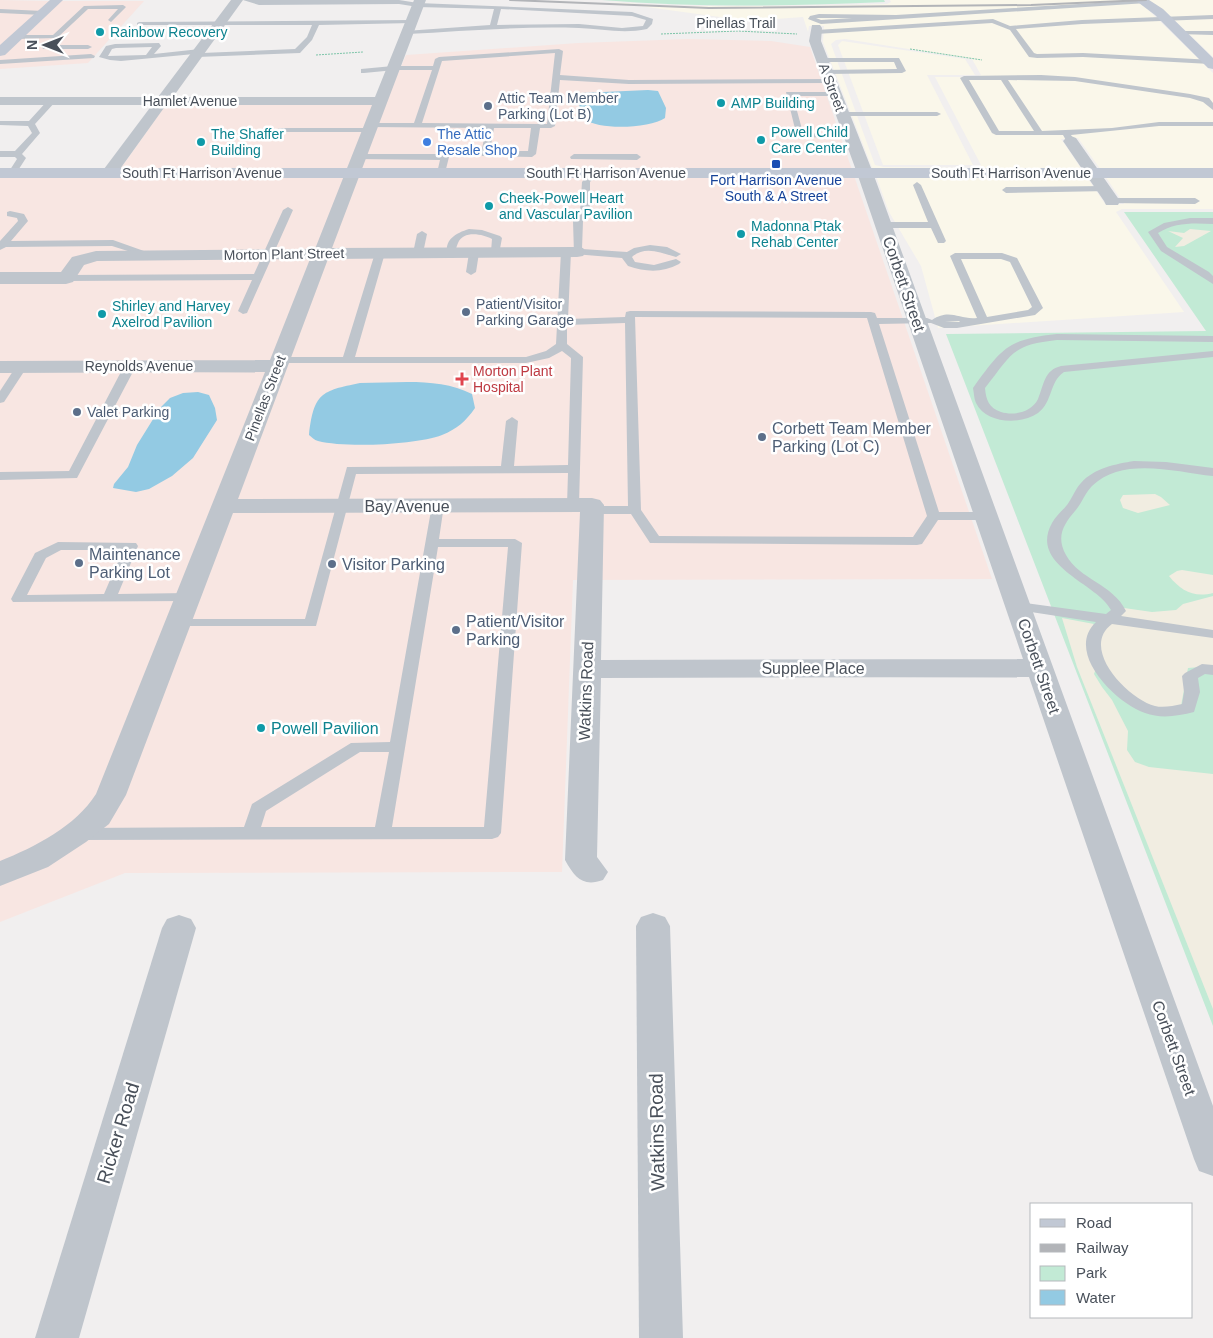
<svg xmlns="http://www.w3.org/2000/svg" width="1213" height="1338" viewBox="0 0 1213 1338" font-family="Helvetica,sans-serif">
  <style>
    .commercial { fill: #faf7ea; fill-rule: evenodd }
    .medical { fill: #f8e6e2 }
    .green { fill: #c2ead5 }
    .sand { fill: #f1ede1 }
    .water { fill: #93cae3 }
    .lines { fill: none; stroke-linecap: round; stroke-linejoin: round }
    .path { stroke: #7dc5a9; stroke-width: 1; stroke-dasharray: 2 1; stroke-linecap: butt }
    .lane { fill: #bfc5cc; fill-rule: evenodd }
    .street { fill: #bfc5cc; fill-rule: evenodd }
    .secondary { fill: #c1c8d4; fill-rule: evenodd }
    .rail { stroke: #b2b4b8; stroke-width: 2 }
    .culture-dot { fill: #0f9aa8; stroke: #fff; stroke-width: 2 }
    .service-dot { fill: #5c6f8a; stroke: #fff; stroke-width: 2 }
    .shop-dot { fill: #3f7fe0; stroke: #fff; stroke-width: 2 }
    .transit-dot { fill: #1a4fb4; stroke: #fff; stroke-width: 2 }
    .health-dot { fill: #e0444e; stroke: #fff; stroke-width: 2 }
    .labels { text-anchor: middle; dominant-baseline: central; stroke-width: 5; stroke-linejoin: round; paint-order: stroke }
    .far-street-label { font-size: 14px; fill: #49505a; stroke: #fff }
    .far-culture-label { font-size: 14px; fill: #0d838f; stroke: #fff; text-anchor: start }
    .far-service-label { font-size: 14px; fill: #4e5e75; stroke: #fff; text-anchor: start }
    .far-shop-label { font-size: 14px; fill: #366cbe; stroke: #fff; text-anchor: start }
    .far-transit-label { font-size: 14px; fill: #164399; stroke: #fff }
    .far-health-label { font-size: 14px; fill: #be3a42; stroke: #fff; text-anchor: start }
    .street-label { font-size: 16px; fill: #49505a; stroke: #fff }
    .service-label { font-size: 16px; fill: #4e5e75; stroke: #fff; text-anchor: start }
    .culture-label { font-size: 16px; fill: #0d838f; stroke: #fff; text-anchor: start }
    .near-street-label { font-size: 19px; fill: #49505a; stroke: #fff }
  </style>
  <rect width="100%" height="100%" fill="#f1efef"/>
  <g class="commercial">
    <path d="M890 0H1134L1142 4 1213 73V170H1101L1078 138 1061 139 1082 170H873L823 42 824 26H809L808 32 803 17 749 21 610 2 671 6H807L887 4 891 2ZM845 39 972 59 981 75 976 77H935L981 165 975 168 884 167 875 165 831 44 836 40Z"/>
    <polygon points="1148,0 1213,0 1213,57 1166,12"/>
    <polygon points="842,41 965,59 975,75 927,75 973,165 883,165 838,45"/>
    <polygon points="876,176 1086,176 1105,204 1124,204 1105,176 1213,176 1213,209 1122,209 1116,212 1184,312 938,328 921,266 889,212"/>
  </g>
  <g class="medical">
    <polygon points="0,0 47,1 144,1 88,63 0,69"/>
    <polygon points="688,39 771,41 810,47 992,579 573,580 562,872 125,873 0,922 0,178 114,178 167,103 385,103 406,55 578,43"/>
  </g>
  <g class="green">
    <path d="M602 0H884L885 2C791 6 696 8 602 0Z"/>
    <polygon points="1124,212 1213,212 1213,1026 946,334 1206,331"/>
  </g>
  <g class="sand">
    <polygon points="1190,229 1211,231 1184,246 1175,247 1183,238 1168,231 1184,233"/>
    <polygon points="1155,494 1161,497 1170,505 1138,513 1123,508 1120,500 1123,495"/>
    <path d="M1182 570 1213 575V593C1194 598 1181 591 1169 576L1177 571Z"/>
    <path d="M1213 596V666L1188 668 1181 706C1175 706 1168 708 1162 708 1130 705 1089 664 1103 631 1107 623 1118 615 1124 608L1152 612 1176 610 1183 604Z"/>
    <polygon points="1062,618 1094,624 1087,639 1096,668 1094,674 1102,687 1112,700 1128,731 1127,750 1135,762 1149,767 1213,774 1213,1009 1077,667"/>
  </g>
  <g class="water">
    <path d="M648 90 658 91 666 108 665 118C650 128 600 131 584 119 577 114 580 100 581 93Z"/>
    <path d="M360 383C397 383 439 377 472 394L475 408C466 421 457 429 442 435 416 445 345 448 318 441 314 440 312 437 309 435 314 393 321 391 360 383Z"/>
    <polygon points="198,392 209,395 215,408 217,420 193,458 172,476 149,489 136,492 113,488 114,484 128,467 137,445 160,408 170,398 183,393"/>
  </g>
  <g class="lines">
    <g class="path">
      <polyline points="661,34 738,31 797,34"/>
      <polyline points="910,49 982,60"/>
      <polyline points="316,55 363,52"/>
    </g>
    <g class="lane">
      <path d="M243 0H399L418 3 632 12 653 19 652 24 647 29C624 34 602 29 579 28 522 26 464 31 407 34L404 32 405 31 490 25 494 9 418 7 399 4 259 5ZM501 9 632 16 646 20 643 26 622 28 579 24 497 25Z"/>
      <path d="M1145 0 1147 1V3L821 24 808 19 810 16 819 14 896 15ZM816 18H852L821 20Z"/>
      <polygon points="123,5 126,7 111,22 108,20 118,9 88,9 57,38 16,39 12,37 16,35 53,35 84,6"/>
      <polygon points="0,9 43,11 46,13 43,15 0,13"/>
      <polygon points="1213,15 1213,19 1082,24 1016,29 1034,53 1037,54 1083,53 1213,60 1213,64 1210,64 1083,57 1037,58 1029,57 1010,30 992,23 816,34 813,32 816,30 993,19 1010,26 1082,20"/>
      <path d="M411 20 413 21V23L319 25 312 40 300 53 197 57H194V54L121 61 110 60 99 57 106 46 115 44 159 43 161 46 154 54 200 49 204 51 202 53 295 49 307 37 312 25H137V23L139 22ZM152 47 146 55 108 56 112 49 116 48Z"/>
      <polygon points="1180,31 1213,31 1213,35 1178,34 1178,32"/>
      <polygon points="46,42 52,42 52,45 88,45 92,47 88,49 43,49 42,47"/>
      <path d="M559 49 563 51 560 75 629 80 830 79 834 81 830 83 629 84 560 80 555 126 551 128H540L536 154 532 157 482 156 481 154 486 128 370 127 366 125 370 123H414L432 70H395L364 73H361V69L393 66H433L435 59 439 57ZM555 53 547 124 422 123 442 61ZM494 128H531L528 151H490Z"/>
      <polygon points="91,54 95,56 94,58 0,64 0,60"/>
      <polygon points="819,58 899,58 906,71 902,73 827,74 824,74 824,70 897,69 894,62 822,62 818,60"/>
      <path d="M1041 75 1075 77 1190 94 1209 98 1213 103V110L1203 102 1190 98 1075 81 1008 80 1042 131 1112 128 1159 122H1213V126H1159L1071 135 1074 140 1070 142H1067L1063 135H996L992 133 960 78 964 76ZM969 80H1001L1034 131H999Z"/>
      <polygon points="786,92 839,92 839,96 793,96 803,133 851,134 855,136 851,138 797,137"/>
      <polygon points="49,99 56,101 35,124 40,133 22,154 26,158 15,175 9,175 8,173 17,159 15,157 0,157 0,151 15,151 32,133 28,126 0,125 0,121 29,121"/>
      <polygon points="840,112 937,112 941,114 937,116 843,116 839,114"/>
      <polygon points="281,128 369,128 373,130 369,132 281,132 253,140 249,138"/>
      <polygon points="358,154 445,154 449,157 445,173 441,176 437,173 440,160 355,159 354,157"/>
      <polygon points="574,154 637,154 641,157 637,160 571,159 570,157"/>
      <path d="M594 170 598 173 590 182V212L583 221 582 249 627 252 634 248 650 245 667 247 681 254 676 257C661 253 645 245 632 257L635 262 654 265 676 259 681 262 679 264C662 273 646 272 628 266L622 258 574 254 573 221 580 212 582 182 591 171Z"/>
      <polygon points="917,182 921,185 946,241 944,243 938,243 931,228 884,228 879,225 884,222 928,222 913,185"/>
      <polygon points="1105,186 1108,187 1108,191 1006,193 1002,190 1006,187"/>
      <polygon points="1112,198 1195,198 1200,201 1195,204 1109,203 1109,199"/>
      <polygon points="288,207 293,210 247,313 243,314 238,311 252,280 66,281 61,278 66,275 254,274 283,210"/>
      <polygon points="10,211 24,214 28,221 11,241 113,240 158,256 153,259 112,246 6,247 0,250 0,241 18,221 17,218 7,216 7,212"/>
      <path d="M1190 218H1213V224C1194 223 1175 222 1158 233L1167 247 1209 272 1213 276V284L1161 251 1148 232 1164 223Z"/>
      <path d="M469 229 482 230 500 236 502 238 499 254 496 255 491 252 492 239C483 234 463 230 458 243 456 247 456 251 454 255H448C443 240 456 233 469 229Z"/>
      <polygon points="422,231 427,234 423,253 418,256 413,253 417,234"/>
      <path d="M566 249 571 252 568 319 625 317 626 312 630 311 871 312 875 313 877 318H927L932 320C950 308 959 320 977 318L950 256 955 253H1002L1017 258 1043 308 1035 315 957 328H944L931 323 879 324 939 512H986L993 516 986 520H938L922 544 917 545 650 543 631 514H592L586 510 592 506H628L625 323 567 325V344L583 357 579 505 578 508H568L567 505 568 473 356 474 316 626H173L171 623 173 620 178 619H305L347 467 501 466 506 421 512 417 518 421 514 466 568 465 571 358 562 351 549 358 526 363H280L274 360 280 357H343L375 253 380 250 385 253 355 357H526L546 351 556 344 561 252ZM961 259H1001L1010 262 1032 307 1028 310 987 317ZM635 317 867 318 927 516 913 537 659 536 641 510ZM945 321H959L960 322Z"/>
      <polygon points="474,250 479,253 476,272 471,275 466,272 469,253"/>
      <path d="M1057 334 1213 336V342L1057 340C1011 345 1012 354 985 388 986 400 989 408 1001 412 1014 416 1032 412 1038 399 1044 385 1044 370 1061 366L1213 351V357L1064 372C1049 382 1053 402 1038 413 1021 425 986 424 976 403 974 399 974 393 973 388 1002 348 1008 339 1057 334Z"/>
      <polygon points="130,363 136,366 77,478 0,480 0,472 69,471 124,366"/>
      <polygon points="21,364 27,367 4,402 0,403 0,391 17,365"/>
      <path d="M1134 461 1166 462 1213 468V476C1176 472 1122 456 1092 486 1085 493 1082 503 1075 511 1063 525 1056 537 1066 555 1080 580 1113 584 1126 611L1121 616 1213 630V638L1112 624C1079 648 1128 699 1155 706 1163 708 1173 706 1182 704L1184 692 1182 676 1185 673 1202 664 1213 665V675L1205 674 1198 678 1200 692 1194 712C1178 716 1161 719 1145 713 1116 703 1064 652 1096 622L1018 610 1013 609 1011 606 1013 603 1018 602 1106 614 1111 610C1099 584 1028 566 1052 523 1056 515 1064 510 1069 502 1073 496 1076 488 1081 483 1094 468 1116 464 1134 461Z"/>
      <path d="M438 501 444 505 439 539H515L522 543 501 833 498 837 492 839 77 840 71 838 68 834 71 830 77 828 244 827 252 804 351 743 390 742 432 505ZM438 547H508L484 827H392ZM360 752H389L375 827H261L266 811Z"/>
      <path d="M58 542 136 543 138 546 118 594 188 593 193 594 195 597 193 600 188 601 13 602 11 599 35 553ZM61 550H123L104 594 27 595 46 558Z"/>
    </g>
    <g class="street">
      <path d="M231 0H243L173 97H375L414 0H426L332 248 577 247 583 248 586 252 583 256 577 257 328 259 238 499 592 498 600 500 604 505 601 660 1023 659 857 173 809 41 812 25H820L822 28 821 41 873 173 1213 1106V1176L1199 1171 1194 1159 1029 677 601 678 597 857 608 872 603 880C583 887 575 878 565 860L580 512 233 513 126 795 109 824 86 842 48 867 0 886V861C35 847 76 826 96 794L265 372 0 373V361L270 360 310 259 97 261 84 265 73 282 66 284H0V272H61L72 257 96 251 315 249 372 105H166L115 176H103L101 173 152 105H0V97H158Z"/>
      <polygon points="1071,136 1076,138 1120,201 1118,205 1106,205 1104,201 1063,141 1066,138"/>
      <polygon points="653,913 665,917 670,926 683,1338 639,1338 636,926 641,917"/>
      <polygon points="179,915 191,919 196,928 79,1338 35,1338 162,928 167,919"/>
    </g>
    <g class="secondary">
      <polygon points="50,0 63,0 5,55 0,56 0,45"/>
      <polygon points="1135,0 1149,0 1163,9 1213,58 1213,69 1208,68 1155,15"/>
      <rect x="0" y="168" width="1213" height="10"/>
    </g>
    <polyline class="rail" points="510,0 709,8 1031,5 1146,0"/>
  </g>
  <g class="culture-dot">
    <circle cx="100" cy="32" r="5"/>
    <circle cx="721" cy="103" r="5"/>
    <circle cx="761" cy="140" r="5"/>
    <circle cx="201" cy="142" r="5"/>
    <circle cx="489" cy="206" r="5"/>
    <circle cx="741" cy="234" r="5"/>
    <circle cx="102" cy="314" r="5"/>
    <circle cx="261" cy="728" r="5"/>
  </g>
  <g class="service-dot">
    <circle cx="488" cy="106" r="5"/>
    <circle cx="466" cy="312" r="5"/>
    <circle cx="77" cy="412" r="5"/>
    <circle cx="762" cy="437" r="5"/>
    <circle cx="79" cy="563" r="5"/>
    <circle cx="332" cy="564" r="5"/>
    <circle cx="456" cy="630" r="5"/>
  </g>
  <circle class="shop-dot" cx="427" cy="142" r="5"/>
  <rect class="transit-dot" x="771" y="159" width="10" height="10" rx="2.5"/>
  <path class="health-dot" d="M459.5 371.5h5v5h5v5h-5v5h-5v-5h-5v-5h5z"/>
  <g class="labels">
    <g class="far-street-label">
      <text x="736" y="23">Pinellas Trail</text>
      <text transform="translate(832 87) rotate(69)">A Street</text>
      <text x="190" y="101">Hamlet Avenue</text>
      <text x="202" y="173">South Ft Harrison Avenue</text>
      <text x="606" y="173">South Ft Harrison Avenue</text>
      <text x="1011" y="173">South Ft Harrison Avenue</text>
      <text transform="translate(284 254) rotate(-1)">Morton Plant Street</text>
      <text x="139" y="366">Reynolds Avenue</text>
      <text transform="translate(265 398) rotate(-69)">Pinellas Street</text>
    </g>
    <g class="far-culture-label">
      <text x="110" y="32">Rainbow Recovery</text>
      <text x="731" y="103">AMP Building</text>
      <text x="771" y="132">Powell Child<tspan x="771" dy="16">Care Center</tspan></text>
      <text x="211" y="134">The Shaffer<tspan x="211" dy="16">Building</tspan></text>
      <text x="499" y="198">Cheek-Powell Heart<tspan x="499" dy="16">and Vascular Pavilion</tspan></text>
      <text x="751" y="226">Madonna Ptak<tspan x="751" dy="16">Rehab Center</tspan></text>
      <text x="112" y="306">Shirley and Harvey<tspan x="112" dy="16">Axelrod Pavilion</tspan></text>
    </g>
    <g class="far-service-label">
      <text x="498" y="98">Attic Team Member<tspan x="498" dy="16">Parking (Lot B)</tspan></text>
      <text x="476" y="304">Patient/Visitor<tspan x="476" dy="16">Parking Garage</tspan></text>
      <text x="87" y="412">Valet Parking</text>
    </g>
    <g class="far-shop-label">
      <text x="437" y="134">The Attic<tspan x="437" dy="16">Resale Shop</tspan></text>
    </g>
    <g class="far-transit-label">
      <text x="776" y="180">Fort Harrison Avenue<tspan x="776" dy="16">South &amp; A Street</tspan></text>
    </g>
    <g class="far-health-label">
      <text x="473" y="371">Morton Plant<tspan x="473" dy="16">Hospital</tspan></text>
    </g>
    <g class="street-label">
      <text transform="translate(904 284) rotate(71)">Corbett Street</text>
      <text x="407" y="506">Bay Avenue</text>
      <text transform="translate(1039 666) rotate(71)">Corbett Street</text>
      <text x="813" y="668">Supplee Place</text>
      <text transform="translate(586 691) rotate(-88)">Watkins Road</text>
      <text transform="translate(1174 1048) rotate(70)">Corbett Street</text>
    </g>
    <g class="service-label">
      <text x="772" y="428">Corbett Team Member<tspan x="772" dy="18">Parking (Lot C)</tspan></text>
      <text x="89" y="554">Maintenance<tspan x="89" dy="18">Parking Lot</tspan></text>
      <text x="342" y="564">Visitor Parking</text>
      <text x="466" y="621">Patient/Visitor<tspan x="466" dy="18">Parking</tspan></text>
    </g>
    <g class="culture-label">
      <text x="271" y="728">Powell Pavilion</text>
    </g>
    <g class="near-street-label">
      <text transform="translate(657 1132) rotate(-91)">Watkins Road</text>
      <text transform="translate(118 1133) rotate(-73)">Ricker Road</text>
    </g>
  </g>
  <rect x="1030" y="1203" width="162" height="115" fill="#ffffff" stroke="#b6b9bd"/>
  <rect x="1040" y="1219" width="25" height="8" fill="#c1c8d4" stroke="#b6b9bd"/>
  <text x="1076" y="1228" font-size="15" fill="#49505a">Road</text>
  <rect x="1040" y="1244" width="25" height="8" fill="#b2b4b8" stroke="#b6b9bd"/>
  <text x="1076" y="1253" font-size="15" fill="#49505a">Railway</text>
  <rect x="1040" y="1266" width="25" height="15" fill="#c2ead5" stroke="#b6b9bd"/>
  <text x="1076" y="1278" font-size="15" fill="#49505a">Park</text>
  <rect x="1040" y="1290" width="25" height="15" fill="#93cae3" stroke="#b6b9bd"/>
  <text x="1076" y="1303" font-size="15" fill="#49505a">Water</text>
  <g transform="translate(45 45) rotate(270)" stroke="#ffffff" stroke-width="4" paint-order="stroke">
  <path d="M0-4L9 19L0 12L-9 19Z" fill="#49505a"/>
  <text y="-8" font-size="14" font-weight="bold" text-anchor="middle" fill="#49505a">N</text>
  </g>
</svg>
